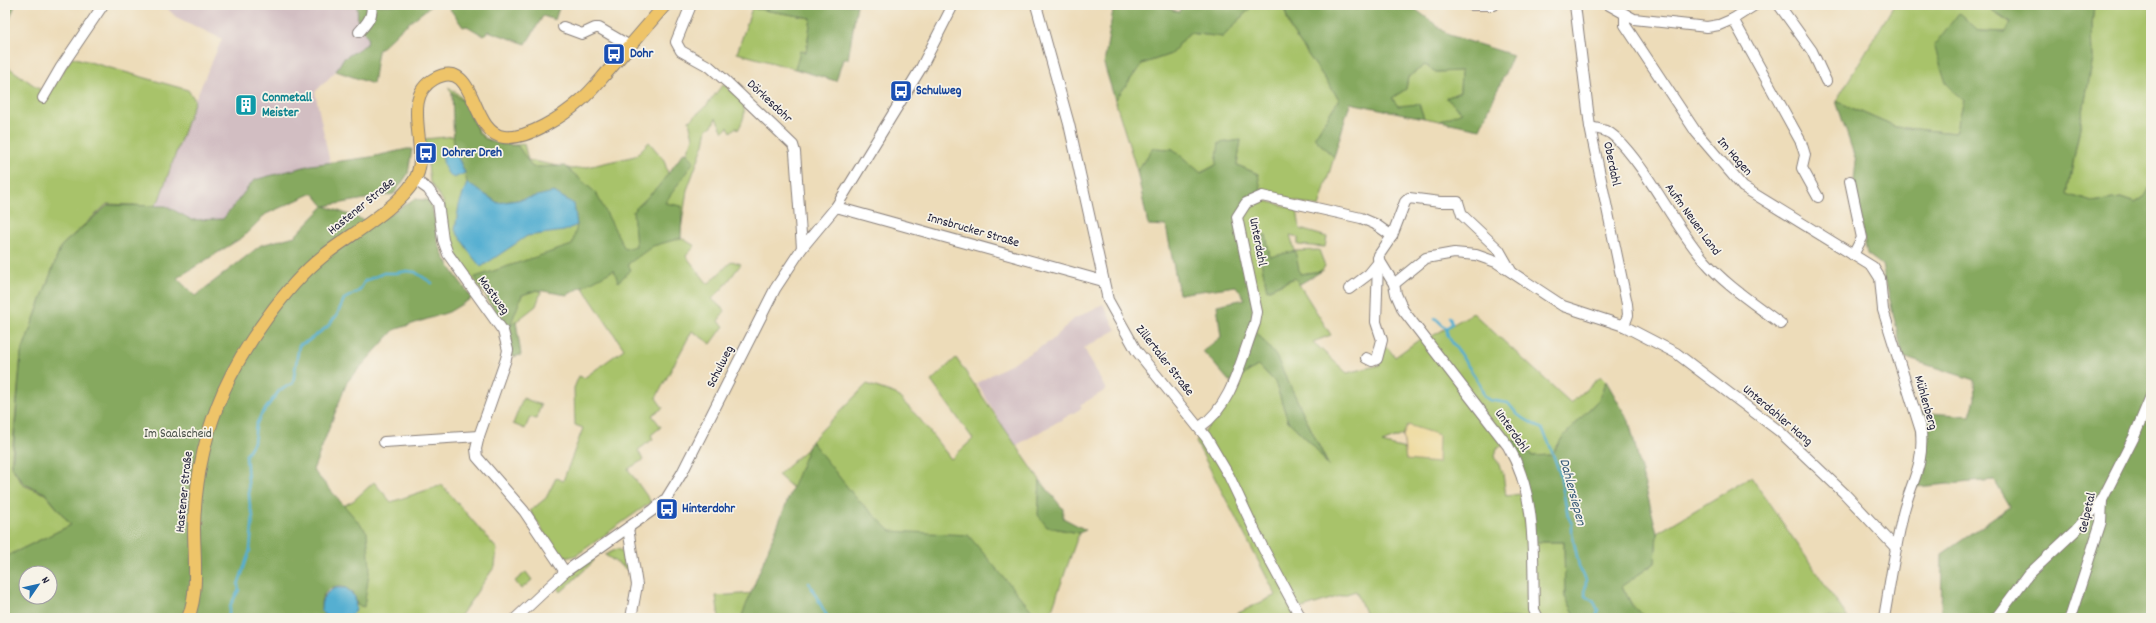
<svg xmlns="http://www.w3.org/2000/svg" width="2156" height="623" viewBox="0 0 2156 623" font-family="Dekko,sans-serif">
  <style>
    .industrial { fill: #d2bec2 }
    .green { fill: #a8c36a; stroke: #657252; fill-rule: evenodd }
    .forest { fill: #86a95e; stroke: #54664c; fill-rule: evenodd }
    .sand { fill: #eeda9e; stroke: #887e6c }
    .water { fill: #54afd1; stroke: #3b6886 }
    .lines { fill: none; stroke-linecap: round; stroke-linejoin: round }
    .stream { stroke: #54afd1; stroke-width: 2.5 }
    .minor-casing { stroke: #887f7a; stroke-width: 12 }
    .major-casing { stroke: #887f7a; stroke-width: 14 }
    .minor { stroke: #fff; stroke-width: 10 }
    .major { stroke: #eec469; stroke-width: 12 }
    .labels { text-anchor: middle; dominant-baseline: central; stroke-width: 3.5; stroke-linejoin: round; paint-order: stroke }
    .transit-label { font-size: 13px; font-weight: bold; fill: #164399; stroke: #f7f3e8; text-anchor: start }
    .culture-label { font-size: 13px; font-weight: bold; fill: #0d838f; stroke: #f7f3e8; text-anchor: start }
    .street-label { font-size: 13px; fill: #22223b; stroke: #f7f3e8 }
    .park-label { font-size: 13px; fill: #4a5249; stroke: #f7f3e8 }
    .water-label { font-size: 14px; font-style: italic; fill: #365a77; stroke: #f7f3e8 }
  </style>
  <rect width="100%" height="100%" fill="#f7f3e8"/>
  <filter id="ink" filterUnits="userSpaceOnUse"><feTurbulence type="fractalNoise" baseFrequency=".025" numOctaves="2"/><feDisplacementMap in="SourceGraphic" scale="8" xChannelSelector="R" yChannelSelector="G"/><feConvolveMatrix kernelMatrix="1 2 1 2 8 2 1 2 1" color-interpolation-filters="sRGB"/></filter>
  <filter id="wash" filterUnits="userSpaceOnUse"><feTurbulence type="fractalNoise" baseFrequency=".012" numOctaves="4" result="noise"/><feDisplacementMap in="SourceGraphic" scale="16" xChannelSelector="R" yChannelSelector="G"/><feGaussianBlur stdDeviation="0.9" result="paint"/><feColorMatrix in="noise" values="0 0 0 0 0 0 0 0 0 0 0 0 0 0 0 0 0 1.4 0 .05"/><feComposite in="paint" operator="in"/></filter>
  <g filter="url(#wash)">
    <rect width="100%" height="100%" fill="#eddcb9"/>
    <g class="industrial">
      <polygon points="164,5 357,5 358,25 369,37 367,44 343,59 336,71 315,92 330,163 311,165 254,180 223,219 192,220 166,206 154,206 159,200 195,100 222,39 176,17"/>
      <polygon points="1103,304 1116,330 1084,348 1106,390 1080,405 1082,408 1015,446 977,383 1051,341 1074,319"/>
    </g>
    <g class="green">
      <polygon points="1253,5 1283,5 1291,30 1339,99 1314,138 1334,157 1319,207 1259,192 1258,174 1237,165 1241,140 1216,165 1200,173 1173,149 1153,148 1137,171 1115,100 1142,64 1171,54 1189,33 1223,37"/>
      <polygon points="1894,5 1984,5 2011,23 2006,32 1979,31 1946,83 1964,101 1955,133 1895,127 1836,101"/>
      <polygon points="2094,5 2151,5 2151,185 2144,197 2135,203 2121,198 2092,202 2067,195 2093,59 2092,24"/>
      <polygon points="752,8 811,18 806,52 800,52 795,69 737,53"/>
      <polygon points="72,57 188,90 195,100 159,200 154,206 107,204 61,246 21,354 11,466 23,485 45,494 71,525 5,557 5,65 48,95"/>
      <polygon points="1425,65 1436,72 1461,71 1460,92 1446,98 1463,112 1440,121 1424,118 1419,104 1398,107 1392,98 1406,89 1408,77"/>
      <path d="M723 84C741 99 752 106 738 130L736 127 731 132 728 127 723 132 716 118 712 126 707 129 704 144 687 190 680 237 695 246 686 256 708 284 732 261 741 264 723 288 712 299 725 311 718 321 724 326 711 344 692 331 656 398 663 408 652 415 661 427 651 435 653 439 638 450 643 460 628 469 651 502 578 554C572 557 566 559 560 555 552 549 538 521 530 511L546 498 556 478 563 481 583 428 575 425 574 388 579 376 584 378 624 349 575 276 498 278 481 291 462 264 450 242 443 201 430 182 425 139 466 135 457 101 448 87C484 106 462 154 524 144L528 160 573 169 587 167 635 156 649 142 664 160 669 177 684 161 693 138 689 121 707 105Z"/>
      <path d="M1254 198 1297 209 1300 229 1327 237 1325 247 1298 245V237L1290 235 1295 251 1319 250 1325 266 1322 271 1300 274 1270 257 1266 235 1256 236 1267 290 1295 278 1331 335 1313 342 1347 373 1380 365 1383 349 1387 347 1395 357 1420 339H1427L1473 313 1571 403 1601 376 1606 381 1599 399 1562 438 1552 455 1532 456 1519 439 1497 448 1495 456 1503 474 1506 496 1520 494 1529 542H1564L1565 597 1577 618H1535L1530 613 1531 618H1367L1356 591 1293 611 1296 618H1228L1276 595 1196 442 1234 393 1231 383 1259 365 1275 382 1288 421 1313 445 1328 464 1276 357 1253 328 1237 217ZM1408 425 1406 460 1405 449 1382 443 1403 435Z"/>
      <polygon points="537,290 541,292 536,306 509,327 522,295"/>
      <polygon points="956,358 1040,480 1039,499 1057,529 1079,533 1049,618 719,618 716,596 766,592 827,518 778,475 813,443 811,441 867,384 896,394 919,418 951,459 973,439 931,381"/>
      <polygon points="523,398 541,405 536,419 530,417 525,429 513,424"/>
      <polygon points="1751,477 1848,618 1650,618 1633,607 1622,586 1655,563 1657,533"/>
      <polygon points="374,482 391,502 442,485 497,549 495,566 459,618 338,618 367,579 335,510 353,501"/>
      <path d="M617 549C629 552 629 561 631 572L605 555Z"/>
      <polygon points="591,557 594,561 561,592 556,586"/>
      <polygon points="526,572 532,580 521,589 515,581"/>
    </g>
    <g class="forest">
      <polygon points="5,5 15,5 5,32"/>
      <polygon points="357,5 432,5 401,29 378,51 373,84 336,71 343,59 367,44 368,37 358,25"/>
      <polygon points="447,5 560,5 555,20 543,16 526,44 488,31 484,36 467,26 463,27"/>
      <polygon points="753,5 857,5 848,59 843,59 836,81 795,69 800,51 806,52 811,18 752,8"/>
      <polygon points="1119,5 1158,5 1179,12 1182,5 1253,5 1223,37 1189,33 1171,54 1142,64 1115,100 1104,64 1113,10"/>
      <polygon points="1283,5 1410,5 1449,35 1513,55 1480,129 1440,121 1462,112 1446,98 1460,92 1461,71 1436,72 1425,65 1408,77 1406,89 1392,98 1398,106 1419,104 1424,118 1350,103 1334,157 1314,138 1339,99 1291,30"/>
      <polygon points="1984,5 2094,5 2092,24 2093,59 2067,194 2092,202 2121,198 2135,203 2144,197 2151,185 2151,618 1941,618 1942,554 2010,507 1994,480 1916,487 1922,465 1917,412 1970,416 1975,399 1974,380 1903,357 1882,265 1867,254 1854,181 1856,161 1836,101 1895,127 1955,133 1964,101 1946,83 1934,45 1959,13 1979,31 2006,32 2011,22"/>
      <polygon points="452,92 465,103 478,132 484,138 496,143 518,146 532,167 565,166 596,193 625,249 636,246 633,211 658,187 685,151 694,161 665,203 682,206 681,238 653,246 628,264 631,270 618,282 614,270 567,295 537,290 522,295 510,326 516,321 521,355 512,357 504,328 475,277 572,245 577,225 524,199 498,203 467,183 465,173 454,149"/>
      <polygon points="1241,140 1237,165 1258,174 1262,196 1237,217 1257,312 1253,328 1276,356 1329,467 1313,445 1288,421 1275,382 1259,365 1233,381 1229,381 1203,351 1221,337 1217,305 1245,299 1236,286 1179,294 1166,226 1148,225 1137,171 1153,148 1173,149 1201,173 1216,165 1219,143"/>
      <path d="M407 149H412L408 174 394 194 325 206 374 224 414 199 427 200C437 212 434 231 439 245 446 265 460 281 472 298L449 312 394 330 347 382 313 470 367 532 370 567 364 607 357 605C350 569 304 593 328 618H5V557L71 525 45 493 24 484 12 467 21 354 61 246 108 205 166 206 192 220 223 219 254 180 311 165 371 157ZM313 193 324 206 295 236 261 245 195 296 177 278 243 237 266 214ZM26 573H50V597H26Z"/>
      <polygon points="1266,235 1270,257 1295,251 1300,274 1322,271 1300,284 1294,278 1267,290 1256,236"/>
      <polygon points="1606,381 1629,421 1657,533 1655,563 1622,586 1633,607 1650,618 1577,618 1565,597 1564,542 1532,542 1531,521 1508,444 1519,439 1532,456 1552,455 1562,438 1599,399"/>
      <polygon points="811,441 856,498 891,531 968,535 1038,618 741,618"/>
      <polygon points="1040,480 1063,509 1063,518 1086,530 1079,533 1047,527 1038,515"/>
    </g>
    <polygon class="sand" points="1408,425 1439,435 1438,463 1406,460 1403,435"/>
    <g class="water">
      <path d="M447 149H454L465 173 454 178C444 173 443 163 442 152Z"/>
      <polygon points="467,183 498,203 524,199 554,192 574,204 577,225 564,231 527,236 481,267 472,256 455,230 459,205"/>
      <path d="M335 588H346L355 597 356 610 348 618H327L321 611C321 598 324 594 335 588Z"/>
    </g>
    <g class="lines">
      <g class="stream">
        <polyline points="1435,318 1446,328 1448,336 1480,384 1484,396 1489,400 1508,403 1518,415 1542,429 1549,443 1560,474 1568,516 1572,524 1572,533 1579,566 1586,580 1585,596 1594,602 1598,610 1596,618"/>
        <polyline points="1446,328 1452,324 1450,317"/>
        <polyline points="809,583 828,618"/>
        <polyline points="228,618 231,604 239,590 238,585 250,550 253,516 250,507 246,455 254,442 256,425 261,415 279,391 293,383 299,345 308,341 327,327 337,315 344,299 359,291 365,281 384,273 396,273 407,271 415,272 432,283"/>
        <polyline points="2145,618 2151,610"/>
      </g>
    </g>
  </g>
  <g filter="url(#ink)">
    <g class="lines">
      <g class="minor-casing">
        <g id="minor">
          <polyline points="691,5 676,42 681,51 710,67 727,82 793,145 795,152 802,248"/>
          <polyline points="1036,5 1069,124 1108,300 1136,350 1206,437 1229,476 1263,548 1301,618"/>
          <polyline points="1471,5 1494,5"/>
          <polyline points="1575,5 1590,127 1627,304 1628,315 1624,326"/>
          <polyline points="1609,5 1634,19 1707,27 1719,25 1733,19 1755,5"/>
          <polyline points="1779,5 1812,51 1826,81"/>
          <path d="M1625 15V25L1696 132 1743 187 1873 267 1880 278 1883 310 1921 431C1924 468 1911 481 1903 514 1895 549 1890 583 1884 618"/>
          <polyline points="1733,19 1801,142 1805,155 1802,168 1818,197"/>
          <polyline points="563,27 582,34 595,28 599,28 630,46"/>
          <path d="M359 32C366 24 374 16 371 5"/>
          <polyline points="43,98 61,67 103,5"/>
          <path d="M1590 127C1599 129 1608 130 1615 137 1649 170 1672 223 1704 260 1725 285 1755 304 1781 324"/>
          <polyline points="415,180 428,189 438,203 443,240 448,254 503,331 508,350 506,359 479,436 476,449 477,457 524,511 565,572"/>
          <polyline points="1850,181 1862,238 1853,255"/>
          <polyline points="836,207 1103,281"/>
          <path d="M1378 258 1394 284 1396 294 1403 310 1508 446C1538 498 1532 551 1534 610L1538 618"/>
          <polyline points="1394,284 1426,258 1454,253 1476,255 1496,262 1563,306 1624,326 1676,353 1779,431 1844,493 1896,548"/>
          <polyline points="1349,289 1369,274 1378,263 1379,255 1392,236 1405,202 1409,198 1440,202 1458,202 1462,215 1499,250 1511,271"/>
          <polyline points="1366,358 1372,361 1377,359 1382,340 1376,322 1378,263"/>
          <path d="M1200 427C1233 405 1241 358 1255 323L1257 312 1237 217 1246 203 1262 196 1361 218 1375 224 1392 236"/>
          <polyline points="384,442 479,436"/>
          <polyline points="628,528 637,585 631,618"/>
          <polyline points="516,618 565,572 653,510 666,499 682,473 775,289 802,248 836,207 921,68 953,5"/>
          <polyline points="1996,618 2028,575 2075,531 2102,500"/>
          <polyline points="2070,618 2101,522 2102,500 2134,437 2151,396"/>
        </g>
      </g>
      <g class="major-casing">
        <path id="major" d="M188 618C199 591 194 557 194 528 195 481 205 433 224 390 243 347 286 286 322 257 349 235 396 210 414 181 433 152 398 99 434 79 477 55 469 133 504 137 527 140 563 116 580 101 591 92 600 80 609 70 628 48 646 27 665 5"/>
      </g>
      <use href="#minor" class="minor"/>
      <use href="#major" class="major"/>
    </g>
  </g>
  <defs>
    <g id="bus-square" transform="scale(1.15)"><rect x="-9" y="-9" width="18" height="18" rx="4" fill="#1a4fb4" stroke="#f7f3e8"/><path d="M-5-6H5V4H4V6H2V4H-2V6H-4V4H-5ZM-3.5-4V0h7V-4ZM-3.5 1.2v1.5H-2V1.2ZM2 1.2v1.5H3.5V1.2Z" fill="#fff"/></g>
    <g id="building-square" transform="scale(1.15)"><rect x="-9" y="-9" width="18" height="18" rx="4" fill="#0f9aa8" stroke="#f7f3e8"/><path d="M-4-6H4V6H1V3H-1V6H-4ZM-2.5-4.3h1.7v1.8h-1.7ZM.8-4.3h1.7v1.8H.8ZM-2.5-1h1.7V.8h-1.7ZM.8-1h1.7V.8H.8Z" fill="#fff"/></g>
  </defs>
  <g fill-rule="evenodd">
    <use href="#bus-square" x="614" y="54"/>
    <use href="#bus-square" x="901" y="91"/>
    <use href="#building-square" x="246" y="105"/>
    <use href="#bus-square" x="426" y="153"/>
    <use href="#bus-square" x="667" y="509"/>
  </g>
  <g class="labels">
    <g class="transit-label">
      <text x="630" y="54">Dohr</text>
      <text x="916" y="91">Schulweg</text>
      <text x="442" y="153">Dohrer Dreh</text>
      <text x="682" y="509">Hinterdohr</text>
    </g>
    <g class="culture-label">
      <text x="262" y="98">Conmetall<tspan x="262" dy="15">Meister</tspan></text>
    </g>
    <g class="street-label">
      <text transform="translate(769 102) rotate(43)">Dörkesdohr</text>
      <text transform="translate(1734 157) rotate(49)">Im Hagen</text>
      <text transform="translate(1611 164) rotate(78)">Oberdahl</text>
      <text transform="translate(362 207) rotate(-39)">Hastener Straße</text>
      <text transform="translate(1692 220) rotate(54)">Aufm Neuen Land</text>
      <text transform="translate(973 231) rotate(16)">Innsbrucker Straße</text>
      <text transform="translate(1257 242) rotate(79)">Unterdahl</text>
      <text transform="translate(493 296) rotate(54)">Mastweg</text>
      <text transform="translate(1164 361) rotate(52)">Zillertaler Straße</text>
      <text transform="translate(721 367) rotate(-63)">Schulweg</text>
      <text transform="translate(1925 403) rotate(74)">Mühlenberg</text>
      <text transform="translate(1777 416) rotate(40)">Unterdahler Hang</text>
      <text transform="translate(1511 431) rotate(55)">Unterdahl</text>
      <text transform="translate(185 492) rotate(-84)">Hastener Straße</text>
      <text transform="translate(2088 513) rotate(-77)">Gelpetal</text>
    </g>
    <g class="park-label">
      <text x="178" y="434">Im Saalscheid</text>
    </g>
    <g class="water-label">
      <text transform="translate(1572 492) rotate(75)">Dahlersiepen</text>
    </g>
  </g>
  <rect width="2156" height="623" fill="none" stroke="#f7f3e8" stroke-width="20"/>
  <g transform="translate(38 585) rotate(56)"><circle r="19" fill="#f7f3e8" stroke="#a29fa3"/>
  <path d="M0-3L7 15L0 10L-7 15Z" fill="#1f6fb2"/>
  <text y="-6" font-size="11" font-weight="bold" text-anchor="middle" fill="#22223b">N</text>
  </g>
</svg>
